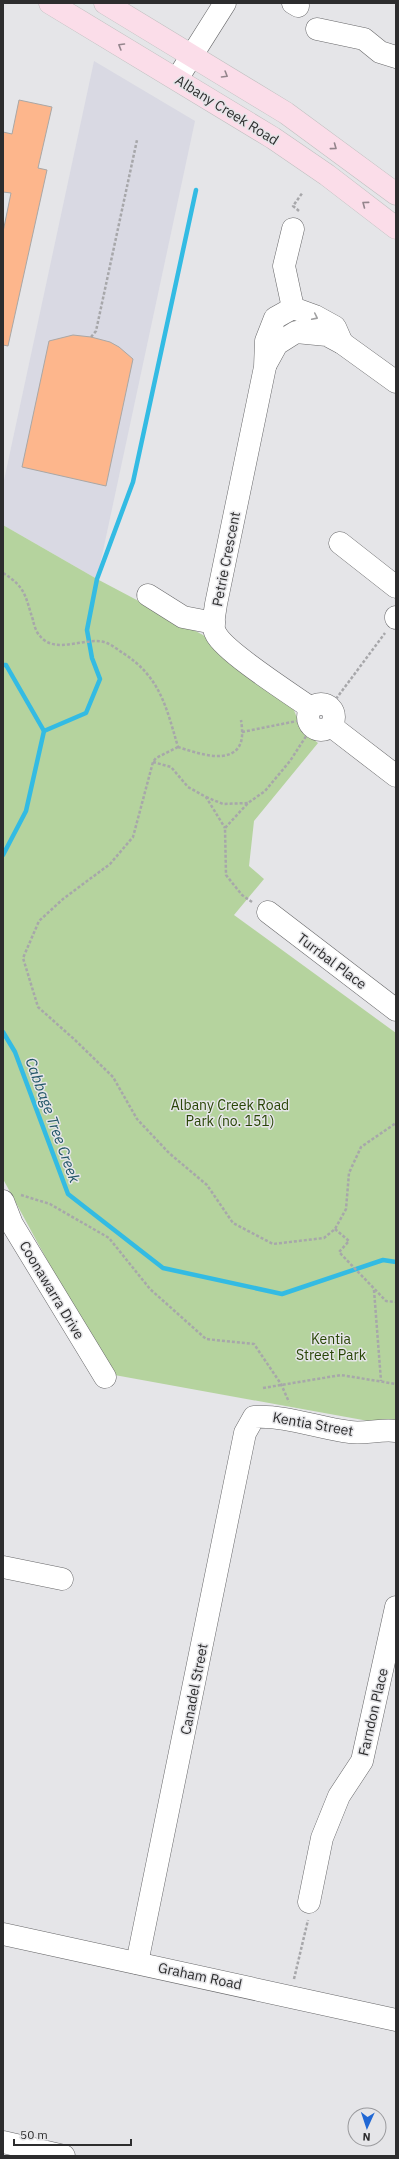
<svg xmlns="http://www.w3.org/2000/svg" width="399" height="2159" viewBox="0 0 399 2159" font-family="'IBM Plex Sans',sans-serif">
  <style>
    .built { fill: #d9d9e3 }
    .green { fill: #b5d39e }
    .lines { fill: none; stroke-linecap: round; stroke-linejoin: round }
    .stream { stroke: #33bbe3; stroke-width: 4.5 }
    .building { fill: #fdb68c; stroke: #aaa7a5 }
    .minor-casing { stroke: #68686a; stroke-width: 23 }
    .major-casing { stroke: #c0c0c0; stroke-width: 23 }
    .path { stroke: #a7a7aa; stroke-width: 2.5; stroke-dasharray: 3 2; stroke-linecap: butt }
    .minor { stroke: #fff; stroke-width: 22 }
    .major { stroke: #fbdde9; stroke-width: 22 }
    .oneway { stroke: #94858c }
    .oneway2 { stroke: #a0a0a1 }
    .labels { text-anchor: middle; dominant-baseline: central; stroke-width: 3; stroke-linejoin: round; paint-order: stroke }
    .street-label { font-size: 14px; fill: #2d2d2e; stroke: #e5e5e8 }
    .park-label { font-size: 14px; fill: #294506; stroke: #e5e5e8 }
    .water-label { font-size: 15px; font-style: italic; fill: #215567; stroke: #e5e5e8 }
  </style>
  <rect width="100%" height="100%" fill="#e5e5e8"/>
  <polygon class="built" points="94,61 195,121 97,579 3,525 3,485"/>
  <polygon class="green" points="3,525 97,579 203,635 293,708 302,730 318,743 254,821 249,866 264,879 234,915 396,1033 396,1426 109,1374 3,1179"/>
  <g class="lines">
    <g class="stream">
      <polyline points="3,665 6,665 44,731 26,811 3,855"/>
      <polyline points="44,731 86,713 100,679 92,658 87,630 97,579 133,482 196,190"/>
      <polyline points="3,1032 15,1052 68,1194 163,1268 282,1294 383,1260 396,1262"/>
    </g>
  </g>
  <g class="building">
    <polygon points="19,100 52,107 38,168 47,170 8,346 3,345 3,232 11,193 3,192 3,132 12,134"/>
    <polygon points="73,335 91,337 110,342 119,347 133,359 106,486 22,467 49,341"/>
  </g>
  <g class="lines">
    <g class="minor-casing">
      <g id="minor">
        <polyline points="293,3 298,6"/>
        <polyline points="317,29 364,39 380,52 396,57"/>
        <polyline points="177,79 225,3"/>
        <polyline points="293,229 284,266 293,308"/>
        <polyline points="266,364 277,344 296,332 327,335 342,343 396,382"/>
        <polyline points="340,543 396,587"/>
        <polyline points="148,595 183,617 214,623"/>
        <polyline points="396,618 396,617"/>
        <circle cx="321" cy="717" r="13"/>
        <path d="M311 708C291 694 225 652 216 634 211 626 215 613 216 604L265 367 266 341 275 318 293 308 315 316 335 327 342 343"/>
        <polyline points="331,726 396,776"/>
        <polyline points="268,912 396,1010"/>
        <polyline points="3,1201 12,1224 105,1377"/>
        <polyline points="3,1567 62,1579"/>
        <polyline points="309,1902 322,1838 339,1796 362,1761 396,1607"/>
        <polyline points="3,1934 396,2020"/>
        <path d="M137 1963 245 1433 254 1417C286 1415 318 1428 350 1432 365 1434 381 1429 396 1431"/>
        <polyline points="3,2142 64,2156"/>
      </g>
    </g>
    <g class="major-casing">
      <g id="major">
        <polyline points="50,3 273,138 327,175 396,228"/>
        <polyline points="105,3 286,113 396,194"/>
      </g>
    </g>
    <g class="path">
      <polyline points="299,211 293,206 303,192"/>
      <polyline points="91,337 96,331 137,140"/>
      <path d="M3 573C26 587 25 596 33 620 34 625 36 632 40 636 56 656 87 635 107 643 112 645 118 650 123 653 160 677 166 706 178 747"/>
      <polyline points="330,707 385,633"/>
      <polyline points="242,732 297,721"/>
      <polyline points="178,747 156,758 153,762 133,837 110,864 63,899 39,921 23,958 38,1007 75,1040 113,1077 137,1119 169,1153 207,1185 233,1223 273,1244 324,1238 335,1229 346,1209 349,1173 361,1147 396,1123"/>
      <path d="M178 747C194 752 233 767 241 742 243 735 242 727 241 720"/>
      <polyline points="153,762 171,767 188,787 206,797 225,828"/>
      <polyline points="206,797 223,804 248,803"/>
      <polyline points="252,902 242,895 226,875 225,828 248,803 265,791 290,761 312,727"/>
      <polyline points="21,1195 50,1204 109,1238 150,1289 206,1339 254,1344 281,1384 289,1402"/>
      <polyline points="335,1229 349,1241 339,1252 386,1301 396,1302"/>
      <polyline points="374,1290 381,1381"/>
      <polyline points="263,1388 341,1375 396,1384"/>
      <polyline points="294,1979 308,1920"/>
    </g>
    <use href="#minor" class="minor"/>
    <use href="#major" class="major"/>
  </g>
  <defs><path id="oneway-chevron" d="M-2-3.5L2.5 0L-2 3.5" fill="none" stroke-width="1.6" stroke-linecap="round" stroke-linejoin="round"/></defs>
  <g class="oneway">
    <use href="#oneway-chevron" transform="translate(121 46) rotate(-149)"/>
    <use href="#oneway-chevron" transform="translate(225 75) rotate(31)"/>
    <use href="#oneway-chevron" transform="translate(334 147) rotate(36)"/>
    <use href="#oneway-chevron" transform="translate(365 204) rotate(-143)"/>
  </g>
  <use class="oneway2" href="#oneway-chevron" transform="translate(315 317) rotate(26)"/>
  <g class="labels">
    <g class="street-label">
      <text transform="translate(227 110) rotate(32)">Albany Creek Road</text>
      <text transform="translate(226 559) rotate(-79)">Petrie Crescent</text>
      <text transform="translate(332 961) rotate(37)">Turrbal Place</text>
      <text transform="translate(52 1290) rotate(59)">Coonawarra Drive</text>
      <text transform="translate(313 1424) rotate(10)">Kentia Street</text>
      <text transform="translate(194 1689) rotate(-79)">Canadel Street</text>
      <text transform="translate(373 1712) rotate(-77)">Farndon Place</text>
      <text transform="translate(200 1976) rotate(12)">Graham Road</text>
    </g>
    <g class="park-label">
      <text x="230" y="1105">Albany Creek Road<tspan x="230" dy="16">Park (no. 151)</tspan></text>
      <text x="331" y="1339">Kentia<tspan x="331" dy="16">Street Park</tspan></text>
    </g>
    <g class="water-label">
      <text transform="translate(53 1120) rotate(70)">Cabbage Tree Creek</text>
    </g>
  </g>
  <rect width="399" height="2159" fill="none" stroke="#2d2d2e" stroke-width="8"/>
  <g transform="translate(367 2127) rotate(183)"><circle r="19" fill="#e5e5e8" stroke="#9b9b9e"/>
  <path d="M0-3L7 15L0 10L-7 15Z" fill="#2168d4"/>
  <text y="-6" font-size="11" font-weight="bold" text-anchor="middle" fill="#2d2d2e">N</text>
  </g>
  <path d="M14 2139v6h117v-6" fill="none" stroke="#2d2d2e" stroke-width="2"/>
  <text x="20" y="2139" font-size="12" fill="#2d2d2e" stroke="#e5e5e8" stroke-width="3" paint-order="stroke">50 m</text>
</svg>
